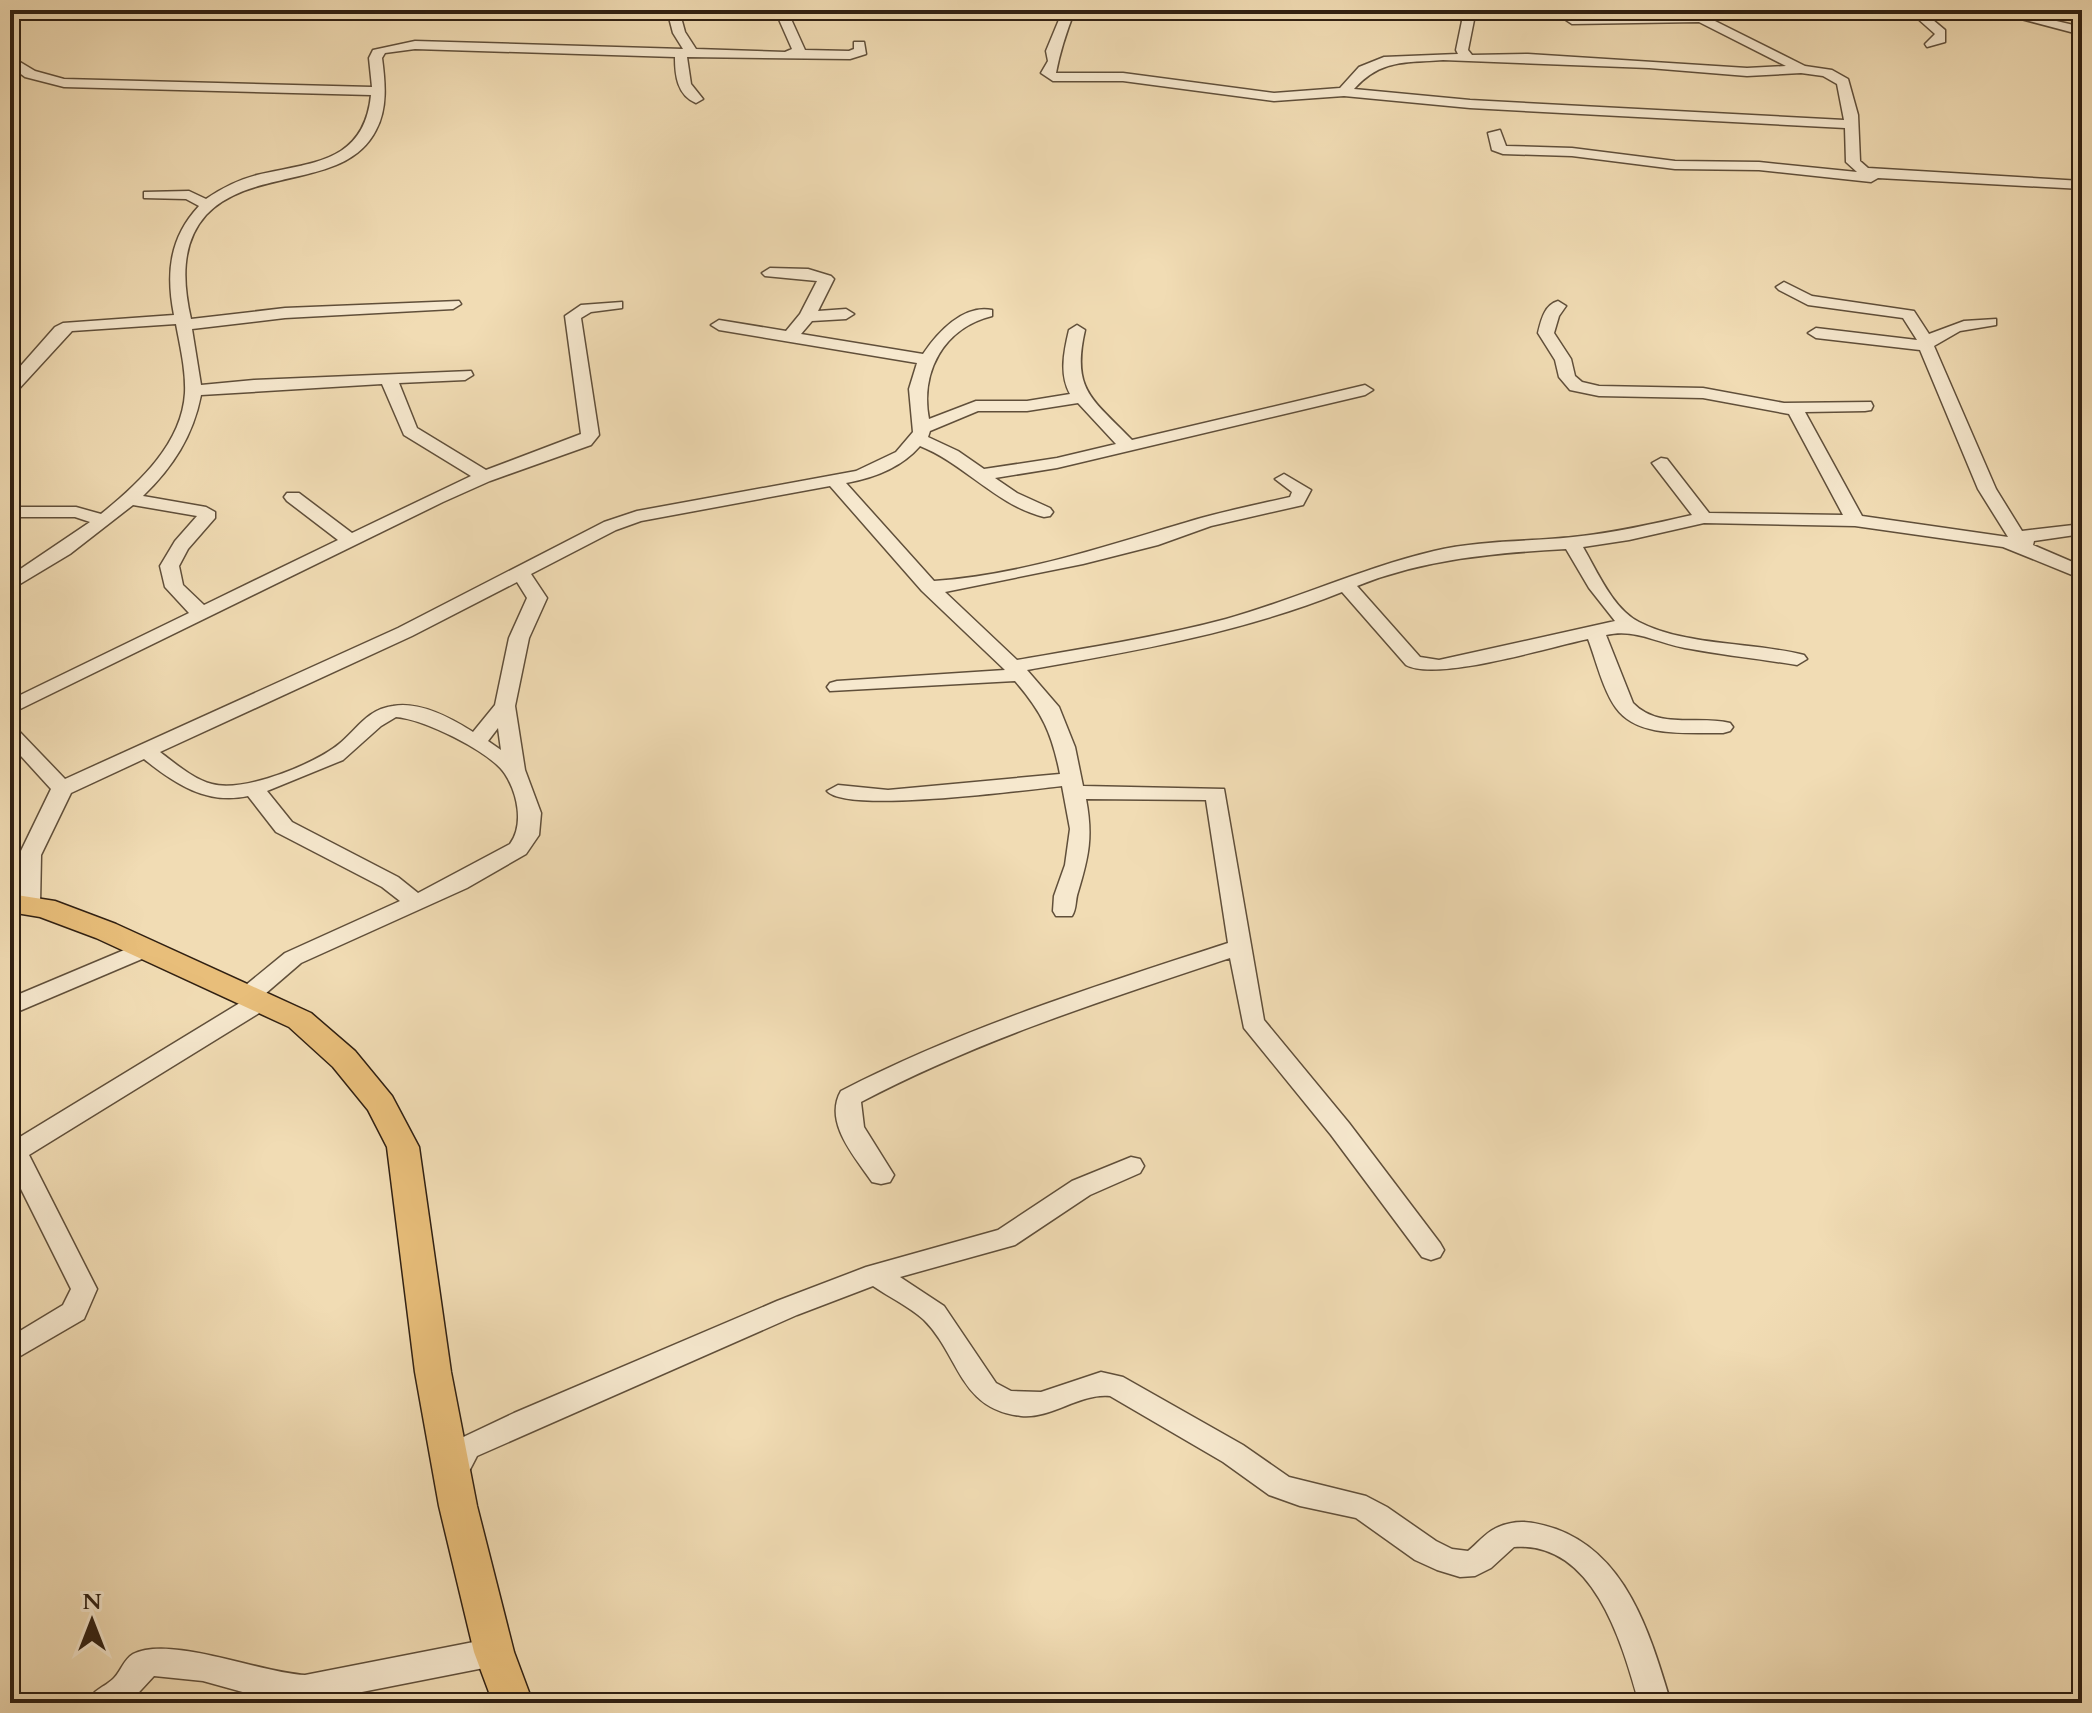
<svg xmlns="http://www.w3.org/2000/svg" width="2092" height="1713" viewBox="0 0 2092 1713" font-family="Cardo,serif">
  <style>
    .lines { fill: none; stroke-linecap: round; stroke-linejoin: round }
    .minor-casing { stroke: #604f3a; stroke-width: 3 }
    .major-casing { stroke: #302012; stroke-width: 3 }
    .minor { fill: #f6e8ce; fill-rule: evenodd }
    .major { fill: #e8be7a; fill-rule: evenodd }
  </style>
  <rect width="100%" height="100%" fill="#f1dcb4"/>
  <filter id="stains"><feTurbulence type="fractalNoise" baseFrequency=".0025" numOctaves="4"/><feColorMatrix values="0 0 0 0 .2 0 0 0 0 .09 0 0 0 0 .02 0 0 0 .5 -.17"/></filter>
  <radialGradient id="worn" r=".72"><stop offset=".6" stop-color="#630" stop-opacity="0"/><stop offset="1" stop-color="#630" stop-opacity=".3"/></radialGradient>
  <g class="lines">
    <g class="minor-casing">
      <g id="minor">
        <path d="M667 10H679L685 32 696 49 785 52 792 49 777 15 779 12 888 10 874 19H791L805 50 849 51 854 49V42H864L866 54 850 59 687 57 691 84 703 99 696 103C677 95 675 75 675 57L415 49 385 53 382 58C385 81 388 108 376 130 346 190 252 166 206 215 180 244 183 284 191 319L285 308 459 301 461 304 453 309 285 318 192 329 201 385 254 380 471 371 473 375 465 380 399 383 417 428 486 470 581 434 565 316 581 305 622 302V308L591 312 581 318 599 435 591 445 490 481 443 502 10 714V700L189 613 165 587 160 566 175 541 197 516 133 505 70 554 10 590V576L90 522 75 517H10V507H76L101 514C138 484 182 444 185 393 186 370 180 346 176 324L72 331 16 392 10 393V378L55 327 63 323 174 315C166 274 169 238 199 206L186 199 144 198V192L189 191 206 199C222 188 238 180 257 175 311 162 364 164 371 95L64 87 25 77 10 66V56L35 71 64 79 372 87 369 58 373 50 415 41 683 49 673 33ZM382 384 404 435 471 476 352 533 299 493H287L284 497 287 501 338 540 204 605 183 585 179 566 188 549 215 518V512L206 507 143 496C173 467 193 436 201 395Z"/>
        <path d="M1063 10H1075C1066 33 1060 52 1056 73H1123L1274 93 1340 88 1359 67 1384 57 1458 54 1456 50 1462 21 1452 10H1465L1474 20 1468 50 1472 55 1528 54 1747 68 1786 66 1699 22 1572 24 1566 20 1572 16 1701 14 1805 66 1832 70 1848 79 1858 115 1860 161 1868 168 2082 181V189L1878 178 1871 182 1759 170 1675 169 1572 156 1503 154 1492 150 1488 133 1500 130 1506 146 1572 148 1675 161 1759 162 1857 172 1846 162 1845 128 1470 108 1344 96 1274 101 1123 81H1053L1041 73 1048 61 1046 51ZM1443 60 1649 68 1747 76 1801 73 1823 76 1837 84 1844 120 1470 100 1354 89C1381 59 1405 63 1443 60Z"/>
        <polygon points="1908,10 1921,10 1945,30 1945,42 1927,47 1925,44 1935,34"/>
        <polygon points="1987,10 2009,10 2082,27 2082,35"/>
        <path d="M770 268 808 269 831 276 834 279 818 311 846 309 854 314 846 319 812 321 801 334 923 354C937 333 963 304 992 310V316C943 328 920 373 929 419L976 401H1027L1070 394C1059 374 1064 351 1069 330L1077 325 1085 330C1071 391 1093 399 1132 440L1365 385 1373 390 1365 395 1057 468 995 478 1017 493 1050 508 1053 512 1050 516 1044 517C996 505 965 464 920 446 902 467 874 478 846 483L934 581C1025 575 1114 543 1201 518 1230 510 1260 504 1290 497L1292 492 1275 479 1284 474 1311 490 1303 505 1211 526 1158 545 1083 564 945 592 1017 660C1087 648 1158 637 1226 619 1297 599 1362 568 1434 551 1480 540 1526 542 1573 537 1613 533 1653 524 1692 515L1652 463 1661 458 1667 459 1709 513 1843 515 1789 414 1703 398 1599 396 1570 390 1559 377 1555 360 1538 333C1541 321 1544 305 1558 301L1566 306 1559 316 1554 333 1571 359 1575 376 1582 382 1599 386 1703 388 1784 403 1871 402 1873 406 1871 410 1865 411 1805 412 1862 516 2008 537 1978 489 1920 350 1816 338 1808 333 1816 328 1917 340 1903 318 1808 305 1779 290 1776 287 1784 282 1812 296 1914 311 1929 334 1964 321 1996 319V325L1960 331 1934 346 1996 489 2022 531 2082 524V534L2034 541 2033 545 2082 566V579L2003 547 1855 526 1704 523 1629 540 1583 547C1597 571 1613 609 1639 622 1685 646 1753 642 1804 655L1807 659 1797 665C1760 659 1722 655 1685 648 1657 643 1635 628 1606 635L1633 703C1659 730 1698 715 1730 723L1733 727 1730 731 1723 733C1690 732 1638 739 1616 708 1603 690 1596 660 1588 639 1550 647 1436 682 1406 665L1342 592C1240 633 1134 651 1027 670L1059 707 1075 747 1083 786 1224 789 1264 1020 1349 1123 1440 1243 1444 1250 1440 1257 1431 1260 1422 1257 1331 1135 1244 1028 1230 958C1104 1000 979 1040 861 1102L864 1127 894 1175 890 1182 881 1184 872 1182C855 1157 823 1122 841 1091 965 1027 1096 986 1228 943L1206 800 1086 799C1093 836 1089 856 1078 892 1075 900 1077 908 1072 916H1056L1053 911 1054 896 1065 865 1070 829 1062 786C1026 790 846 814 827 791L838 785 888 790 1060 774C1052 733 1042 712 1015 681L830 691 827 687 830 683 837 681 1005 670 922 591 830 486 641 521 616 530 531 574 547 598 529 638 515 706 525 770 541 813 539 835 526 854 467 888 301 963 265 994 273 1001 269 1007 29 1155 97 1289 84 1319 10 1362V1337L63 1305 71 1289 10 1167V1143L243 1001 237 995 241 989 285 953 400 901 382 887 276 832 248 796C207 805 175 784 144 759L71 793 41 855 40 904 37 909H21L18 904 19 855 51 789 10 744V727L17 729 65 779 398 628 604 522 637 511 856 471 896 452 913 432 909 389 917 363 719 330 711 325 719 320 786 331 800 314 817 281 765 276 762 273ZM1078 403 1116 444 1057 458 984 469 958 451 928 437 930 431 978 411H1027ZM1566 549 1589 588 1615 621 1439 660 1420 657 1357 586C1425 559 1494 553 1566 549ZM517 582 527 598 509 638 495 705 473 732C451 718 420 701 393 706 368 709 357 729 339 744 315 764 243 793 212 784 193 779 176 764 160 752L412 636ZM396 717C423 719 490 751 505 774 518 794 524 825 510 844L418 893 398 877 292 822 267 791 343 760 381 726ZM498 728 501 750 488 741Z"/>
        <polygon points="148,940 156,943 160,948 156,953 10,1015 10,998"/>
        <path d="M1131 1157 1140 1159 1144 1166 1140 1173 1090 1195 1015 1245 900 1277 944 1306 996 1383 1011 1391 1041 1392 1101 1372 1123 1377 1243 1445 1289 1477 1366 1496 1387 1507 1436 1541 1452 1549 1468 1551C1477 1544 1485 1533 1496 1528 1517 1518 1535 1522 1556 1529 1628 1555 1651 1637 1671 1703H1639C1622 1643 1594 1541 1514 1547L1491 1568 1475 1576 1460 1577 1437 1570 1415 1560 1356 1518 1300 1506 1269 1495 1223 1462 1110 1396C1079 1393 1052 1419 1021 1416 959 1409 960 1356 924 1320 910 1307 889 1297 873 1286L797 1315 477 1456 463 1483 453 1486 443 1483 438 1474 457 1440 514 1413 777 1301 866 1267 998 1230 1072 1181Z"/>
        <path d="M494 1638 505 1642 510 1652 505 1662 494 1666 306 1703 279 1702 203 1681 154 1676 129 1703H87C93 1689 104 1688 114 1678 121 1671 124 1659 133 1654 170 1635 261 1673 305 1675Z"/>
      </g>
    </g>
    <g class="major-casing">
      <polygon id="major" points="10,894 55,901 116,924 311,1013 355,1051 392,1096 419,1147 451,1372 477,1506 514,1652 533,1703 493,1703 474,1652 439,1506 415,1372 387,1147 368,1110 333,1067 289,1027 96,938 40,917 10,912"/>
    </g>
    <use href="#minor" class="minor"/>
    <use href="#major" class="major"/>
  </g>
  <rect width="2092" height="1713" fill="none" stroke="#f1dcb4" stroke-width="40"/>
  <rect x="12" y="12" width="2068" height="1689" fill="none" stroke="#302012" stroke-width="4"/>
  <rect x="20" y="20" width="2052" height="1673" fill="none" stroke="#302012" stroke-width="2"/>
  <g transform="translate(92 1621)" stroke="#f6e8ce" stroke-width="6" paint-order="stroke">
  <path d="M0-6L14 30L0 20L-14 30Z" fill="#302012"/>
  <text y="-12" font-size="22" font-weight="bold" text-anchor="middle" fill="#302012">N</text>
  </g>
  <rect width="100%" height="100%" filter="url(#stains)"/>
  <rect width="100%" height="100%" fill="url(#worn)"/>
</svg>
